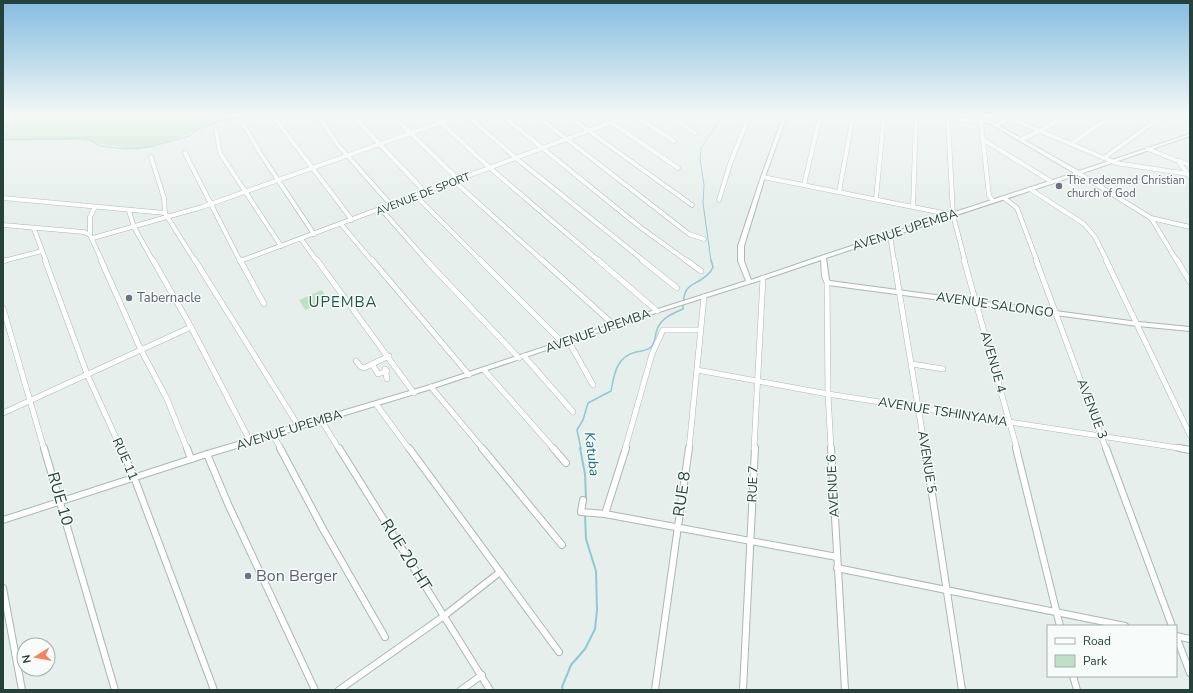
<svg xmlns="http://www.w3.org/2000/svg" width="1193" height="693" viewBox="0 0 1193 693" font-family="'Nunito Sans',sans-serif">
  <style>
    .green { fill: #bfe0c8 }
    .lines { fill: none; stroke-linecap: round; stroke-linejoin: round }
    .stream-far2 { stroke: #8ec9d4; stroke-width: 1 }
    .stream-far1 { stroke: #8ec9d4; stroke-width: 1.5 }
    .stream { stroke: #8ec9d4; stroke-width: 2 }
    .minor-far2-casing { stroke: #a8b8b2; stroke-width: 5 }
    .minor-far1-casing { stroke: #a8b8b2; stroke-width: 6 }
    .minor-casing { stroke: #a8b8b2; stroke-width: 8 }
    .tertiary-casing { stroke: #a8b8b2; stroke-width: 2 }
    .minor-far2 { stroke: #fff; stroke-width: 4 }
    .minor-far1 { stroke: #fff; stroke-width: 5 }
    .minor { stroke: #fff; stroke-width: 6 }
    .tertiary { fill: #fff; fill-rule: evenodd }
    .worship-dot { fill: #6b7280; stroke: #f7fbf9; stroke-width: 1.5 }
    .labels { text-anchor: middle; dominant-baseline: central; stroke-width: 3; stroke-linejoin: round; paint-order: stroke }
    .far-worship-label { font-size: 11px; fill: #5b616d; stroke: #f7fbf9; text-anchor: start }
    .far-street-label { font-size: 11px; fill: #24423a; stroke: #f7fbf9 }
    .street-label { font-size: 13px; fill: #24423a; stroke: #f7fbf9 }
    .worship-label { font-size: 13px; fill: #5b616d; stroke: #f7fbf9; text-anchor: start }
    .water-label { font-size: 14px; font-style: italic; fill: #1c6f80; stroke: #f7fbf9 }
    .quarter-label { font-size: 15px; letter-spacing: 1px; fill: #1f5548; stroke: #f7fbf9 }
    .near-street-label { font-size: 16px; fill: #24423a; stroke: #f7fbf9 }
    .near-worship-label { font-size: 16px; fill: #5b616d; stroke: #f7fbf9; text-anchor: start }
  </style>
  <rect width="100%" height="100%" fill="#e6efeb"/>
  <g class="green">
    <polygon points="3,116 240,116 216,122 176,139 138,150 80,140 3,140"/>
    <polygon points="322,290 328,300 305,310 299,300"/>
  </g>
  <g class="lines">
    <g class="stream-far2">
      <polyline points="3,140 87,138 100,146 127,149 150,147 190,136 196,130 237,116"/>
      <polyline points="711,261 703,203 704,185 700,159 701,148 722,116"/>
    </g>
    <path class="stream-far1" d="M581 449 577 430 583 420 588 403 611 391C614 374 617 356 636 352 641 351 647 351 651 347 655 343 655 338 656 333 659 319 671 314 683 309 683 278 696 289 711 271L713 267 711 260"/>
    <g class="stream">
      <polyline points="580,448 585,474 586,499"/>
      <polyline points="563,690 562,687 571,665 585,649 595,629 597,610 596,571 586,539 585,515"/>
    </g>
    <g class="minor-far2-casing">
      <g id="minor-far2">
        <polyline points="273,116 352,220"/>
        <polyline points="318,116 338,145 392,206"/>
        <polyline points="353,116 425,192"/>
        <polyline points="393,116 459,180"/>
        <polyline points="434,116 490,168 599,261"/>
        <polyline points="468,116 517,159 644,261"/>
        <polyline points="503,116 640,227 687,261"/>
        <polyline points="537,116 689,234 704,239"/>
        <polyline points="568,116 692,205"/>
        <polyline points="602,116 678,168"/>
        <polyline points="635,116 674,141"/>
        <polyline points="669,116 695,133"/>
        <polyline points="935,116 981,122 989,120"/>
        <polyline points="948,118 953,215 965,261"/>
        <polyline points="1009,118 1116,163 1188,174"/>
        <polyline points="981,122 989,196 993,201"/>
        <polyline points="244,125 260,153 314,234"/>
        <polyline points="997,125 1013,116"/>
        <polyline points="216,130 220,153 281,246"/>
        <polyline points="982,139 1052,182"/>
        <polyline points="1022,139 1040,131 1064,116"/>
        <polyline points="1071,144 1111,116"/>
        <polyline points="1148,149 1178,161 1190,177"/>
        <polyline points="185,153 240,261"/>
        <polyline points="151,157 164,198 165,213"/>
        <polyline points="1104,158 1162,116"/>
        <polyline points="1179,161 1190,165"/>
        <polyline points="1078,173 1151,218 1177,261"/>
        <polyline points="763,177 953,215"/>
        <polyline points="455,182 543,261"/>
        <polyline points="804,185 820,116"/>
        <polyline points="1030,189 1084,224 1095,237 1107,261"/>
        <polyline points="839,192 853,116"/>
        <polyline points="416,196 481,261"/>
        <polyline points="3,198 165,213 195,261"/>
        <polyline points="1004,198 1017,208 1037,261"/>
        <polyline points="876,199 884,116"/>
        <polyline points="719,200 730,164 749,116"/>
        <polyline points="913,206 916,116"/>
        <polyline points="381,209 427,261"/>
        <polyline points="129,211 134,227 153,261"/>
        <polyline points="1151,218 1190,227"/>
        <polyline points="341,224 372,261"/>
        <polyline points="3,225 84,232 90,235 102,261"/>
        <polyline points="34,229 46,261"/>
        <polyline points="90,235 90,217 95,207"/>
        <polyline points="890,235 894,261"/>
        <polyline points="93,238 202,207 459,116"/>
        <polyline points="301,239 317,261"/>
        <polyline points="3,261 42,251"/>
        <polyline points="240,261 628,116"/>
      </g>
    </g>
    <g class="minor-far1-casing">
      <g id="minor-far1">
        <polyline points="45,260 87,374 121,449"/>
        <polyline points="101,260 141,350 167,399 187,449"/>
        <polyline points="153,260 191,327 250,441"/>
        <polyline points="195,260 299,427"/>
        <polyline points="240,260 264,304"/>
        <polyline points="317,260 414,393"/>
        <polyline points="372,260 469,375"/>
        <polyline points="426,260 519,358"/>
        <polyline points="480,260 564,344"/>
        <polyline points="542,260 615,326"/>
        <polyline points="598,260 657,311"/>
        <polyline points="642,260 677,288"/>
        <polyline points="686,260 701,271"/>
        <polyline points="894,260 925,449"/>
        <polyline points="964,260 1017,449"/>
        <polyline points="1036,260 1106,449"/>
        <polyline points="1106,260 1190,435"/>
        <polyline points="1177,260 1190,282"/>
        <polyline points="3,261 6,260"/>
        <polyline points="240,261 242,260"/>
        <polyline points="827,282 828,394 831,449"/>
        <polyline points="3,308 44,449"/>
        <polyline points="569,342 593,385"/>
        <polyline points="524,356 573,412"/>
        <polyline points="356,361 361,367 364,368 389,356"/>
        <polyline points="372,364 378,374 387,371"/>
        <polyline points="912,364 943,369"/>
        <polyline points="385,369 387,379"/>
        <polyline points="484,370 554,449"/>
        <polyline points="697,370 828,394 1185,449"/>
        <polyline points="431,387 483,449"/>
        <polyline points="376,404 409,449"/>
        <polyline points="3,413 191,327"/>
        <polyline points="321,420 339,449"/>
        <polyline points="273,435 281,449"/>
        <polyline points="625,449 652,354 663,330 701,330"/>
        <polyline points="689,449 704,297"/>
        <polyline points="754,449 763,278"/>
      </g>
    </g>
    <g class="minor-casing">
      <g id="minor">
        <polyline points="44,448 115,690"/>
        <polyline points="121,448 134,477 214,690"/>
        <polyline points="187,448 191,459"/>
        <polyline points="280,448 323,529 385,637"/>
        <polyline points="339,448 490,690"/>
        <polyline points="409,448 559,652"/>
        <polyline points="482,448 562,545"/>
        <polyline points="553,448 566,463"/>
        <polyline points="831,448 845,690"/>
        <polyline points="925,448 962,690"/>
        <polyline points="1016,448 1060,626"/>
        <polyline points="1106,448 1172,626"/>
        <polyline points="1179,448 1190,450"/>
        <polyline points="207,454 228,504 315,690"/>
        <polyline points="583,500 581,512 605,514 837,557"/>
        <polyline points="605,514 626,448"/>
        <polyline points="837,568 1125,626"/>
        <polyline points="3,588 22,690"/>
        <polyline points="1176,636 1190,673"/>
        <polyline points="1176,636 1190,639"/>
        <polyline points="1073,676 1077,690"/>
        <polyline points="339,690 444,616 500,572"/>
        <polyline points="461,690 482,675"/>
        <polyline points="655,690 689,448"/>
        <polyline points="743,690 755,448"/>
      </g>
    </g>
    <g class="tertiary-casing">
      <path id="tertiary" d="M783 116H787L765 177 744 246V261L751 280 821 256 1074 173 979 117 978 116H982L1079 171 1190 134V136L1054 183 826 258 829 280 830 281 1138 322 1190 327V331L1138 326 828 285C820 281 822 268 821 260L765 279 659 312 431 389 207 457 3 523V517L207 451 430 385 655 310 746 281 738 261V246L761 177Z"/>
    </g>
    <use href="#minor-far2" class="minor-far2"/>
    <use href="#minor-far1" class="minor-far1"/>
    <use href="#minor" class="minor"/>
    <use href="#tertiary" class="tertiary"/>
  </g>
  <linearGradient id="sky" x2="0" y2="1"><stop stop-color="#84bce0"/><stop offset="0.54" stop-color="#f4f8f6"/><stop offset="1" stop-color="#f4f8f6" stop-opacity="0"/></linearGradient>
  <rect width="1193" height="213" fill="url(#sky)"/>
  <g class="worship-dot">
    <circle cx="1059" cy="186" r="4"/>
    <circle cx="129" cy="298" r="4"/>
    <circle cx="248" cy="576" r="4"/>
  </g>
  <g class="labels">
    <g class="far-worship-label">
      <text x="1067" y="180">The redeemed Christian<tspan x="1067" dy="13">church of God</tspan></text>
    </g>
    <g class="far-street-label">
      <text transform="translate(423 194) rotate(-21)">AVENUE DE SPORT</text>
    </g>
    <g class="street-label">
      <text transform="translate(905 230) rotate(-18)">AVENUE UPEMBA</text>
      <text transform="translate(995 305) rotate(8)">AVENUE SALONGO</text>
      <text transform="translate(598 331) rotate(-19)">AVENUE UPEMBA</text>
      <text transform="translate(993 362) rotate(74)">AVENUE 4</text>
      <text transform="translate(1092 409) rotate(69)">AVENUE 3</text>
      <text transform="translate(943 412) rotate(9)">AVENUE TSHINYAMA</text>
      <text transform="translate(289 430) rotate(-17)">AVENUE UPEMBA</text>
      <text transform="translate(125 459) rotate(66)">RUE 11</text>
      <text transform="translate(927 462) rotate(81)">AVENUE 5</text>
      <text transform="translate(753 484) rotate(-88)">RUE 7</text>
      <text transform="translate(833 486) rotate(-93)">AVENUE 6</text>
    </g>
    <g class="worship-label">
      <text x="137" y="298">Tabernacle</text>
    </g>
    <g class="water-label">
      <text transform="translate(592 454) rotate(83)">Katuba</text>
    </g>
    <g class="quarter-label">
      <text x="343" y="302">UPEMBA</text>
    </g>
    <g class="near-street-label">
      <text transform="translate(682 494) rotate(-82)">RUE 8</text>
      <text transform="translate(60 499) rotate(74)">RUE 10</text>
      <text transform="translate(406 555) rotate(58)">RUE 20 HT</text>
    </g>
    <g class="near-worship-label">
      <text x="256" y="576">Bon Berger</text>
    </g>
  </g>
  <rect width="1193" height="693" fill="none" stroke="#24423a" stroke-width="8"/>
  <rect x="1047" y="625" width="130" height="52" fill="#f7fbf9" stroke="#a3b1ad"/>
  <rect x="1055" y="638" width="20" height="6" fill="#ffffff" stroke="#a3b1ad"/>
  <text x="1083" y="645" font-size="12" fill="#24423a">Road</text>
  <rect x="1055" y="655" width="20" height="12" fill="#bfe0c8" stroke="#a3b1ad"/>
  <text x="1083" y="665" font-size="12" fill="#24423a">Park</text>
  <g transform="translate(36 657) rotate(259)"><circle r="19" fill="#f7fbf9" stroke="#a3b1ad"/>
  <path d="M0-3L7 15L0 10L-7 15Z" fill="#f4845f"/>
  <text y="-6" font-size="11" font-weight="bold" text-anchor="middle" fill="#24423a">N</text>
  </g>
</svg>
